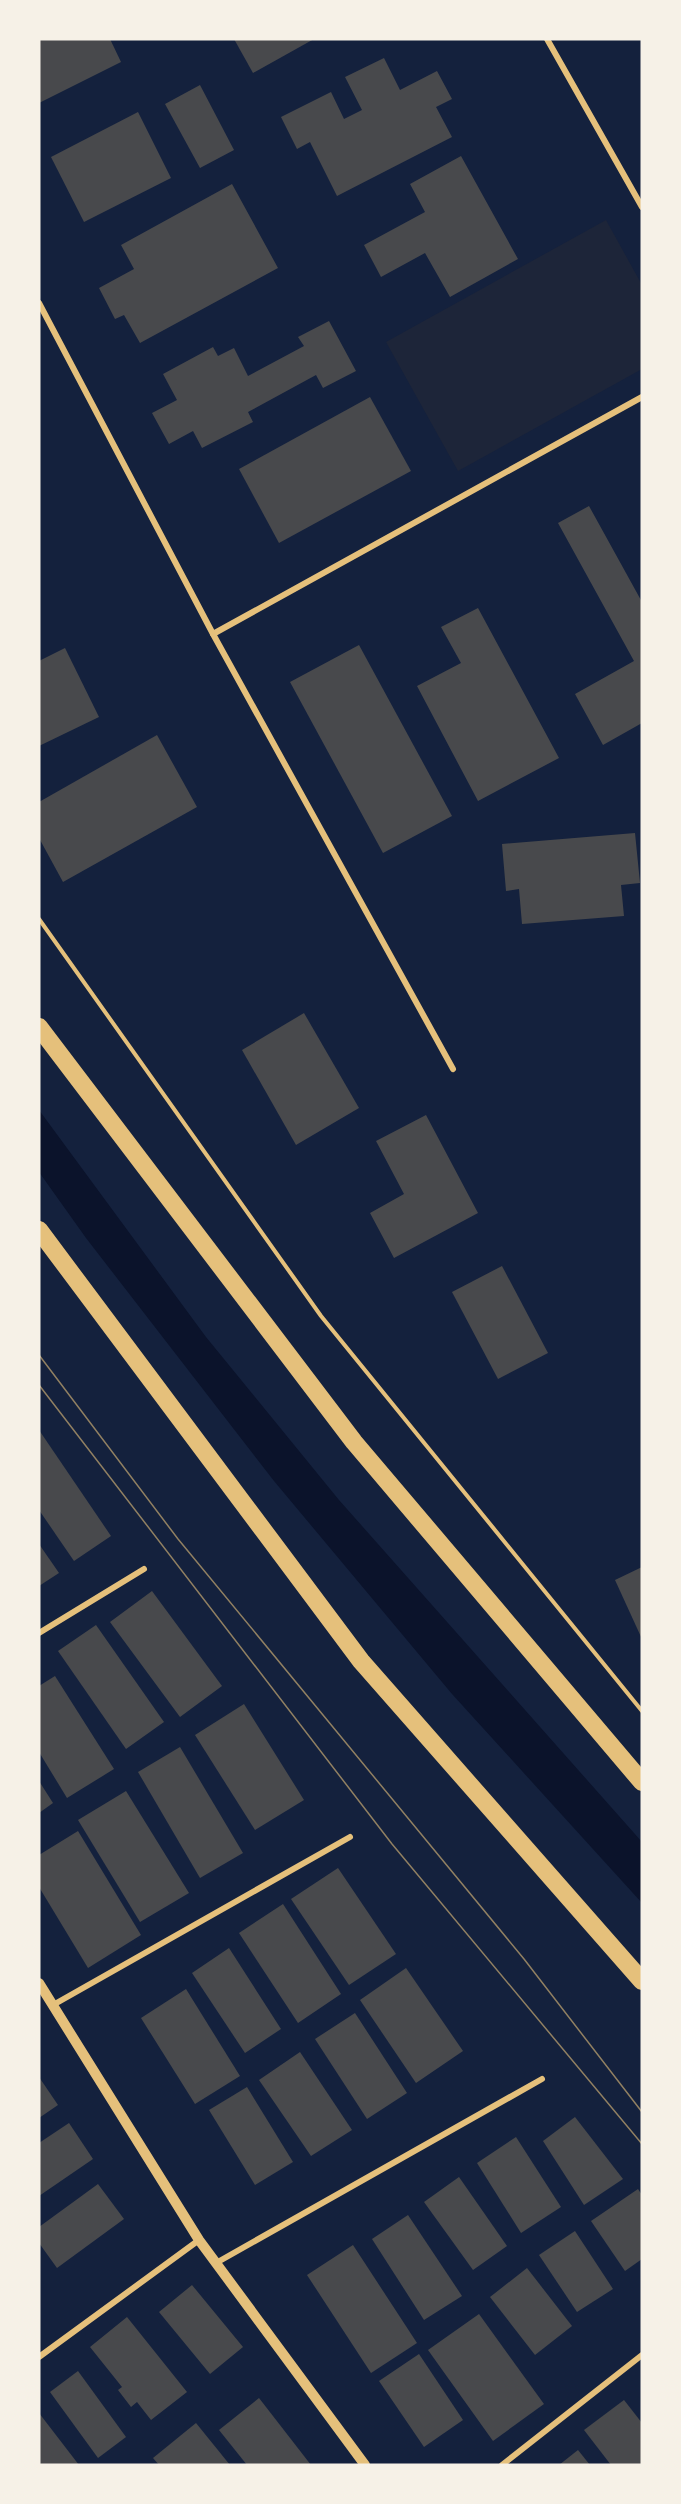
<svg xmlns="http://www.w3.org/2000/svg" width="681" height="2504" viewBox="0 0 681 2504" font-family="'Archivo Narrow',sans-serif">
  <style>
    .green { fill: #1d2539 }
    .water { fill: #0b132b }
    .building { fill: #48494c }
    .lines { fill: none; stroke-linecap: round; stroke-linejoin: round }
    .path { stroke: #e5c07b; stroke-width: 4 }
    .minor { stroke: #e5c07b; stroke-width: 6 }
    .tertiary { stroke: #e5c07b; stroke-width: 10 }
    .motorway { stroke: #e5c07b; stroke-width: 18 }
    .tram { stroke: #918062; stroke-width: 1.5 }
  </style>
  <rect width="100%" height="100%" fill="#14213d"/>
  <polygon class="green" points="606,220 642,285 642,369 458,471 386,342"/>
  <polygon class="water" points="39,1110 206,1337 339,1500 642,1842 642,1903 452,1694 274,1481 86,1238 39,1172"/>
  <g class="building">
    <polygon points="39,39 110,39 121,62 39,103"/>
    <polygon points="234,39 314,39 253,73"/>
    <polygon points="384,58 400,90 437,71 452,99 436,107 452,137 337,196 310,142 297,149 281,117 331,92 344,119 362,110 345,77"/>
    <polygon points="200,85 234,150 200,168 165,104"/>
    <polygon points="138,112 171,178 84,222 51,157"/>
    <polygon points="461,156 518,259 450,297 425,253 381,277 364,245 425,212 410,184"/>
    <polygon points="232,184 278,268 140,343 124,315 115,319 99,288 134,269 121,245"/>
    <polygon points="329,321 356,371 323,388 316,375 248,412 253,422 202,448 193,431 169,444 152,413 177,400 163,374 213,347 218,356 234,348 248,376 304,346 298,337"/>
    <polygon points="370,397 411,471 279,543 239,469"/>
    <polygon points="589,506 642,602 642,723 603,745 575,694 634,661 558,523"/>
    <polygon points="478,608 559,758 478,801 417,686 461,663 441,627"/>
    <polygon points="359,645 452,816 383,853 290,682"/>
    <polygon points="65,648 99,717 39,746 39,661"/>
    <polygon points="157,735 197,807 63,882 39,838 39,802"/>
    <polygon points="635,833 640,883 621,885 624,916 522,924 519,889 506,891 502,844"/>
    <polygon points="304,1013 359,1108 296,1145 242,1050"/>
    <polygon points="426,1115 478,1213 394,1258 370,1213 404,1194 376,1141"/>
    <polygon points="502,1266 548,1353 498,1379 452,1292"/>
    <polygon points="39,1430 111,1536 74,1561 39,1510"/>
    <polygon points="39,1544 59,1573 39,1586"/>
    <polygon points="642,1567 642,1639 615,1580"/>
    <polygon points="152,1591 222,1686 180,1717 110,1622"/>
    <polygon points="96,1625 164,1722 126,1749 58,1651"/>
    <polygon points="55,1676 114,1769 67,1798 39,1752 39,1686"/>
    <polygon points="244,1704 304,1800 255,1830 195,1735"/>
    <polygon points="180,1747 243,1853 200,1878 138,1772"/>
    <polygon points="39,1781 53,1803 39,1813"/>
    <polygon points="126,1791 189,1893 140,1922 78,1820"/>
    <polygon points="78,1831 141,1935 88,1968 39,1887 39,1855"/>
    <polygon points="338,1868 396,1954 349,1985 291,1899"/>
    <polygon points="283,1904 341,1994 298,2023 239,1933"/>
    <polygon points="229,1948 281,2029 245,2053 192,1973"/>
    <polygon points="406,1968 463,2051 416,2083 360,2000"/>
    <polygon points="186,1989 240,2076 195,2104 141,2018"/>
    <polygon points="355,2013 407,2093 367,2119 315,2039"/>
    <polygon points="300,2052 352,2130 311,2156 259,2080"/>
    <polygon points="39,2077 58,2105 39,2118"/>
    <polygon points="247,2087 293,2162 255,2185 209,2110"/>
    <polygon points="575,2117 623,2179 584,2205 543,2141"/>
    <polygon points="69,2123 93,2159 39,2196 39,2143"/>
    <polygon points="516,2137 561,2207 521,2233 477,2163"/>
    <polygon points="459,2177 507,2246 473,2270 424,2202"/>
    <polygon points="98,2184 124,2219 57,2268 39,2243 39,2227"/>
    <polygon points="638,2189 642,2195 642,2259 625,2271 591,2221"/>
    <polygon points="408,2215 462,2296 424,2320 372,2239"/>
    <polygon points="575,2231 613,2289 577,2312 539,2255"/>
    <polygon points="353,2245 417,2343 371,2373 307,2275"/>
    <polygon points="527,2268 572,2326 535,2355 490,2297"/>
    <polygon points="192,2285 243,2347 210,2374 159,2312"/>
    <polygon points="479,2314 544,2404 493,2441 428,2350"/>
    <polygon points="127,2317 187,2392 151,2420 137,2402 131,2407 118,2390 122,2387 90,2347"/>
    <polygon points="419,2354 463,2420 424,2447 379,2381"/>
    <polygon points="78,2371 126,2437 98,2458 50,2392"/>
    <polygon points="259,2398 311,2465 247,2465 219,2430"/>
    <polygon points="624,2400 642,2423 642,2465 611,2465 584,2430"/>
    <polygon points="39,2413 79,2465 39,2465"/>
    <polygon points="196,2423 230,2465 159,2465 153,2458"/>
    <polygon points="578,2450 590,2465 559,2465"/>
  </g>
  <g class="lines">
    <polyline class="path" points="39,919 321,1316 642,1711"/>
    <g class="minor">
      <polyline points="547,39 642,207"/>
      <polyline points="39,303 213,634 453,1069"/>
      <polyline points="213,634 642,397"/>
      <polyline points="39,1633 144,1569"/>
      <polyline points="53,2005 350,1837"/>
      <polyline points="216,2263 542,2079"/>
      <polyline points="39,2357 199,2240"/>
      <polyline points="502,2465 642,2355"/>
    </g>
    <polyline class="tertiary" points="39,1983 199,2240 365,2465"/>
    <g class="motorway">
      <polyline points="39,1027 354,1442 642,1782"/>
      <polyline points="39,1230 361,1661 642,1981"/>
    </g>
    <g class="tram">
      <polyline points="39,1355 178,1539 524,1959 642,2112"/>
      <polyline points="39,1385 392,1844 642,2144"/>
    </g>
  </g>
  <rect width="681" height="2504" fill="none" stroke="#f6f1e7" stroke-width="81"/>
</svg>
